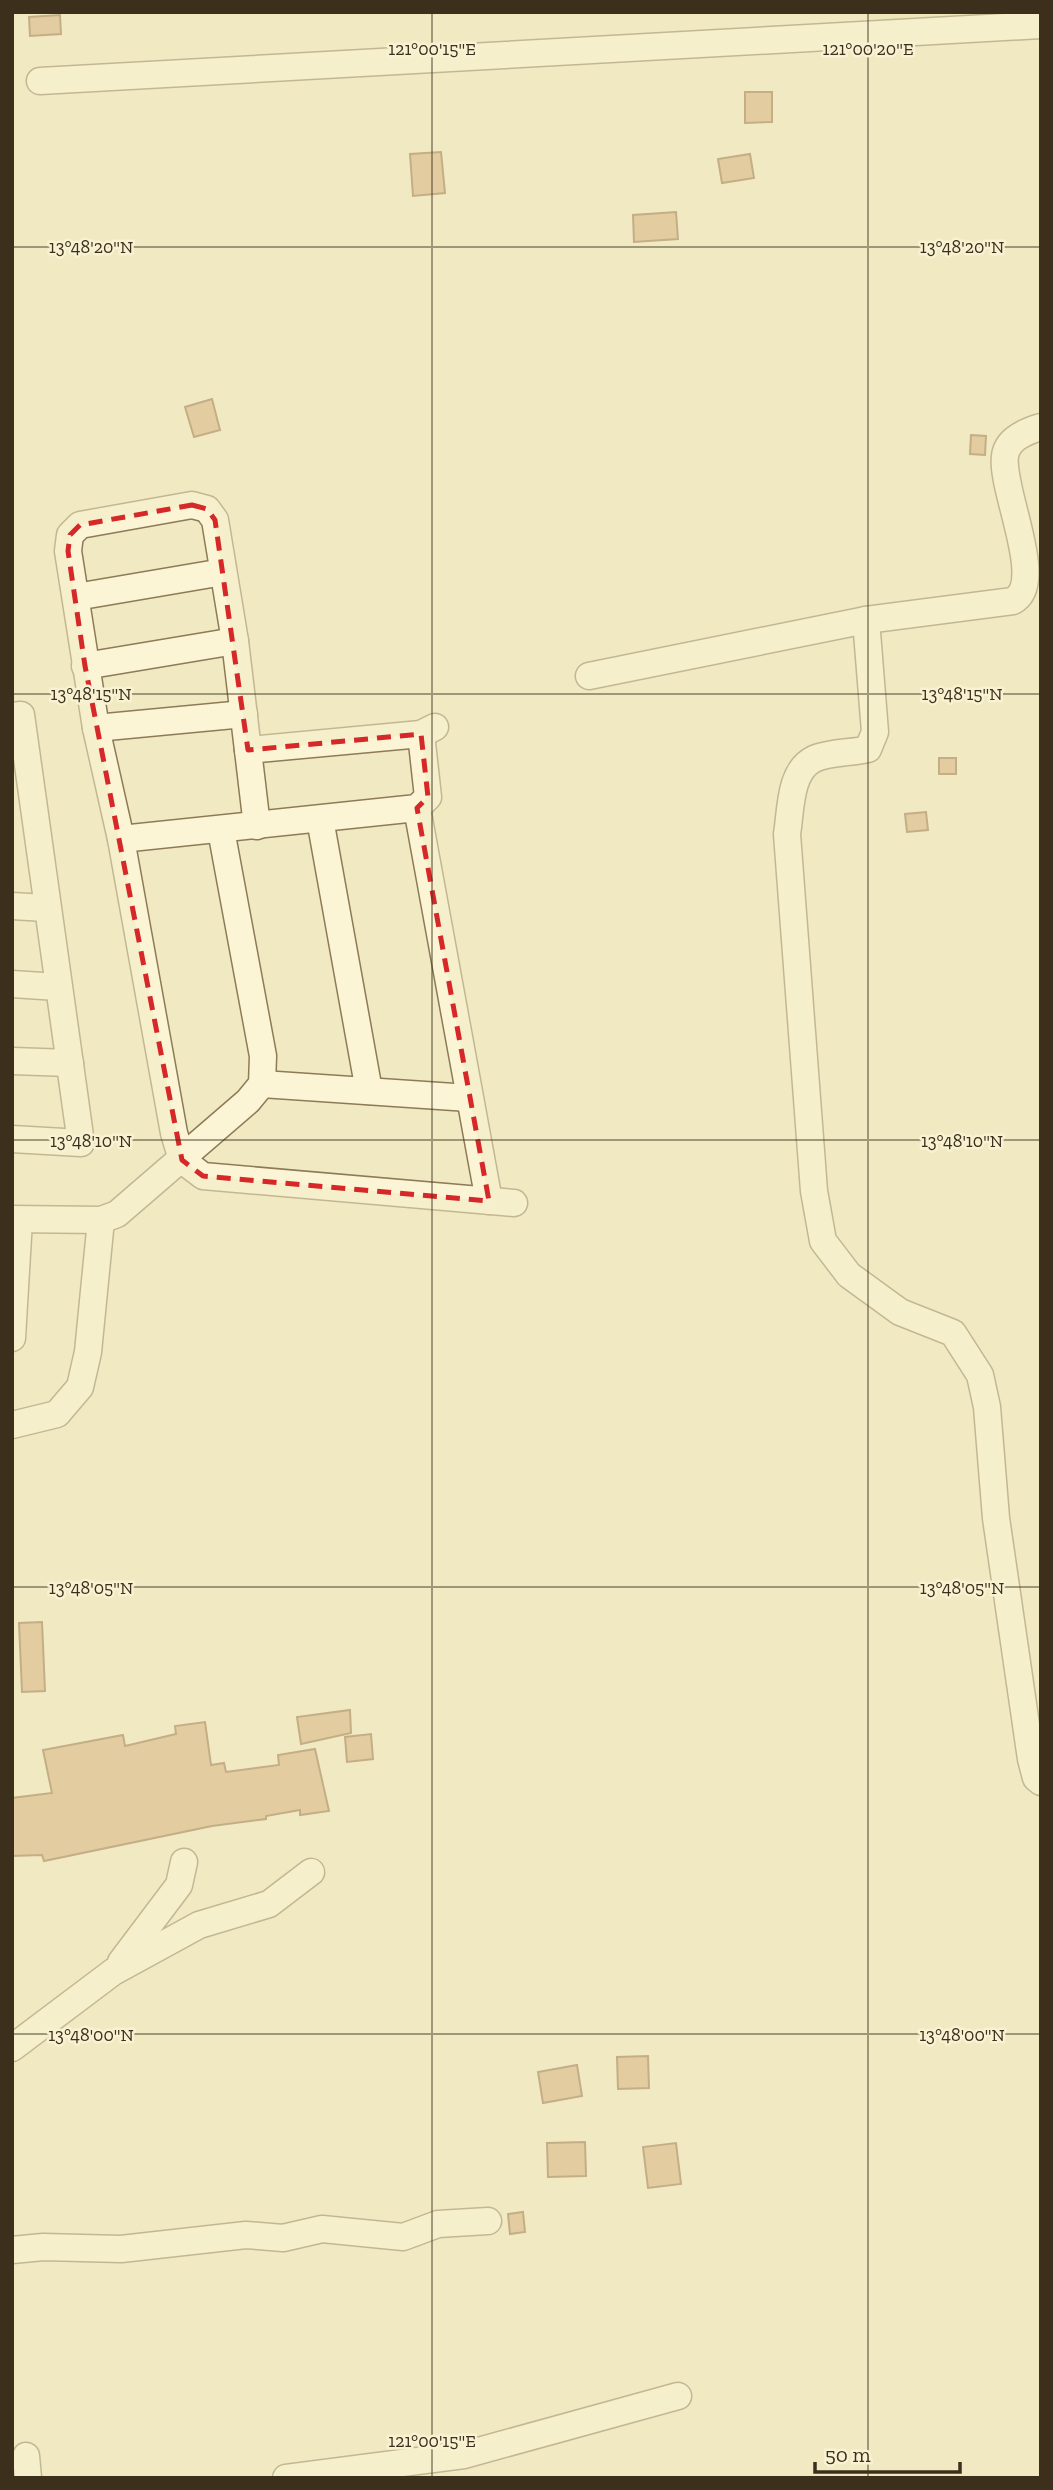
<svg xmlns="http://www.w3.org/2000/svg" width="1053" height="2490" viewBox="0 0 1053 2490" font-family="'Zilla Slab',serif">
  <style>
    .farmland { fill: #e8e6af }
    .building { fill: #d2a875; stroke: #8e673c; stroke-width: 2 }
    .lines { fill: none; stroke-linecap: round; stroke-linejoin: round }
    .minor-casing { stroke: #8d7b58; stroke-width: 29 }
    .minor { stroke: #fbf5d6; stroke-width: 26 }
    .marked { fill: none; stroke: #d62828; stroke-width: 5; stroke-dasharray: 14 9; stroke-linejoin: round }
    .ticks { fill: none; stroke: #3c301d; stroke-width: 2; stroke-opacity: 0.45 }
    .ticks-label { font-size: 18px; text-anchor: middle; fill: #3c301d; stroke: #f8f2d3; stroke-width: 5; stroke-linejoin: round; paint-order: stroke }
  </style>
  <rect width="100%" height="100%" fill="#f1e9c2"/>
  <polygon class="farmland" points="866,12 1041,12 925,26 871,19"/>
  <g class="building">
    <polygon points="60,15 61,34 30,36 29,17"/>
    <polygon points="745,92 772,92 772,122 745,123"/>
    <polygon points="441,152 445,193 413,196 410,154"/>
    <polygon points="750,154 754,178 722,183 718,159"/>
    <polygon points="676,212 678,239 634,242 633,215"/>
    <polygon points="212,399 220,430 194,437 185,407"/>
    <polygon points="971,435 986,436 985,455 970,454"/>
    <rect x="939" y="758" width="17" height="16"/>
    <polygon points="926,812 928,830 907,832 905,814"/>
    <polygon points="42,1622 45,1691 22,1692 19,1623"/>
    <polygon points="350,1710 351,1733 301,1744 297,1717"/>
    <polygon points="205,1722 211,1765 224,1763 226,1772 279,1765 278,1755 315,1749 329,1811 300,1815 300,1810 266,1816 266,1819 212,1826 44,1861 42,1855 12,1856 12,1798 52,1793 43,1750 123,1735 125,1746 176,1734 175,1726"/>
    <polygon points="371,1734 373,1759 347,1762 345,1737"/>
    <polygon points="648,2056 649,2088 618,2089 617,2057"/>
    <polygon points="577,2065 582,2096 543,2103 538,2072"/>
    <polygon points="585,2142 586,2176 548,2177 547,2143"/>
    <polygon points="676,2143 681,2184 648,2188 643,2147"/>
    <polygon points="523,2212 525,2232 510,2234 508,2214"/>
  </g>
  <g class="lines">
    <g class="minor-casing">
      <g id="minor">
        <polyline points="40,81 1041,25"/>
        <path d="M1041 427C1027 431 1007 439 1005 456 1000 489 1047 583 1013 601L866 620 875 732 868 749C852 753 829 752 814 759 789 771 791 811 787 834L814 1191 823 1241 849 1275 900 1312 953 1333 980 1375 987 1407 996 1518 1031 1759 1036 1778 1041 1782"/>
        <polyline points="76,597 223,572"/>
        <polyline points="85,666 235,641"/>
        <polyline points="589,676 866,620"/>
        <polyline points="12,716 21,715 81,1143 12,1139"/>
        <polyline points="96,728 244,714"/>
        <polyline points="248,750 421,734 435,727"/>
        <polyline points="417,808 489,1201"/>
        <polyline points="320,819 369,1091"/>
        <polyline points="257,826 235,641 215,520 207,509 192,505 80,525 70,535 68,551 96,728 121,839 174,1133 182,1160 203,1176 514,1203"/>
        <polyline points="121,839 417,808 428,797 421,734"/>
        <polyline points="12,906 46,908"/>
        <polyline points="12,984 58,987"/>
        <polyline points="12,1061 70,1063"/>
        <polyline points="262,1084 469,1098"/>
        <polyline points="12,1219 101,1220 117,1214 248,1101 262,1084 263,1056 221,830"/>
        <polyline points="12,1338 19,1220"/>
        <polyline points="12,1425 57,1414 80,1387 88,1352 101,1220"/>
        <polyline points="121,1962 179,1885 184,1862"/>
        <polyline points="12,2048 113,1972 199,1925 269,1904 311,1872"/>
        <polyline points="12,2250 43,2247 121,2249 246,2235 283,2238 322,2229 403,2237 438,2224 488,2221"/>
        <polyline points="26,2456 28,2478"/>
        <polyline points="286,2478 464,2455 678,2396"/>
      </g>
    </g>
    <use href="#minor" class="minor"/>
  </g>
  <path d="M0 0H1053V2490H0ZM192 505 207 509 215 520 248 750 421 734 428 797 417 808 489 1201 203 1176 182 1160 85 666 68 551 70 535 80 525Z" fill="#f1e9c2" fill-opacity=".55" fill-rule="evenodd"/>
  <path class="marked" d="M192 505 207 509 215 520 248 750 421 734 428 797 417 808 489 1201 203 1176 182 1160 85 666 68 551 70 535 80 525Z"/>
  <path class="ticks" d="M432 12V2478M868 12V2478M12 247H1041M12 694H1041M12 1140H1041M12 1587H1041M12 2034H1041"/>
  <g class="ticks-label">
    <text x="432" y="55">121°00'15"E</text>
    <text x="868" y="55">121°00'20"E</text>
    <text x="91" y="253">13°48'20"N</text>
    <text x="962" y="253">13°48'20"N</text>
    <text x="91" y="700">13°48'15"N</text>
    <text x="962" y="700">13°48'15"N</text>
    <text x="91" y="1147">13°48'10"N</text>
    <text x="962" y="1147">13°48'10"N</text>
    <text x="91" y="1594">13°48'05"N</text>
    <text x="962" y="1594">13°48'05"N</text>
    <text x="91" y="2041">13°48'00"N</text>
    <text x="962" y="2041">13°48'00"N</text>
    <text x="432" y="2447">121°00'15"E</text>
  </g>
  <rect width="1053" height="2490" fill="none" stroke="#3c301d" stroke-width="28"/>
  <path d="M815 2462v10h145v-10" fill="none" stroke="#3c301d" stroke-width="3.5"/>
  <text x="825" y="2462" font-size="21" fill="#3c301d" stroke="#f8f2d3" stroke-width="5" paint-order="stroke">50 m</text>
</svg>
